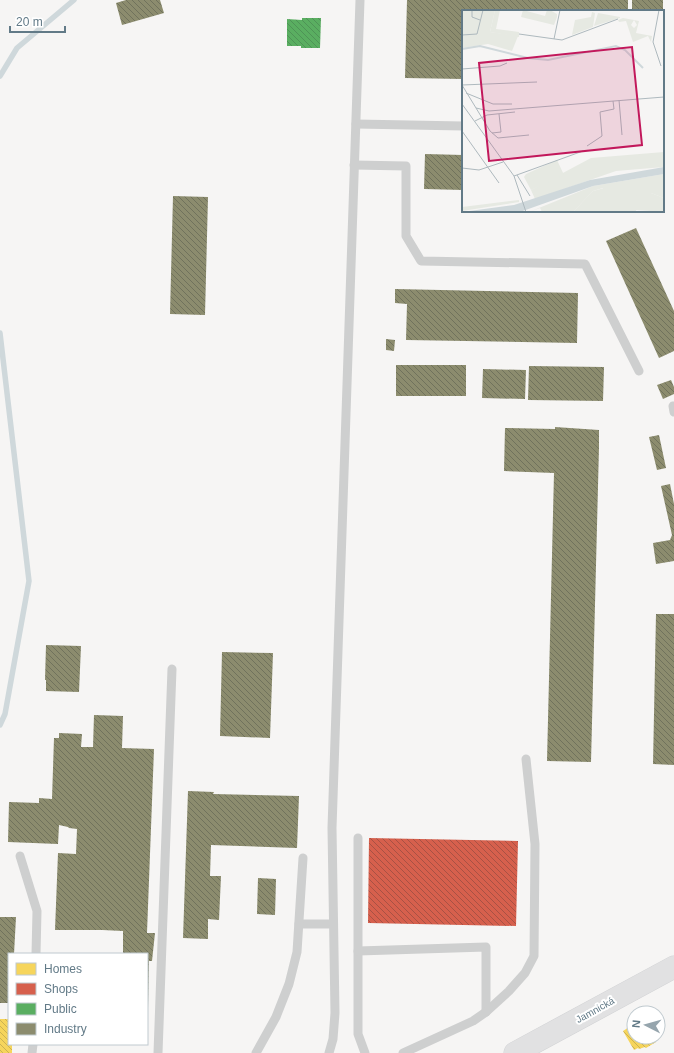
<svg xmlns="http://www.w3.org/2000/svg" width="674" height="1053" viewBox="0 0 674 1053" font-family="Arial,sans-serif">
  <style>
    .homes { fill: url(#homes-back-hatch) }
    .shops { fill: url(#shops-back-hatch) }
    .public { fill: url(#public-back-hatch) }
    .industry { fill: url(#industry-back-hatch) }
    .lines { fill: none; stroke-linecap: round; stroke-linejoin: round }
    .stream { stroke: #cfd8db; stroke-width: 5.5 }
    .secondary-casing { stroke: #d1d2d4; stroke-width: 23 }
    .lane { stroke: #cecfcf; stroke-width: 9 }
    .secondary { stroke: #e1e1e2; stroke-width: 22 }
    .labels { text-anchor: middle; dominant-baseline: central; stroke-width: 4; stroke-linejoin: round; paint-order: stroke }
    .street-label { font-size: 10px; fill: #627a87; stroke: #fff }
    .inset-river { fill: none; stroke: #cfd8db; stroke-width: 2 }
    .inset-road { fill: none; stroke: #aeb9be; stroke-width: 1 }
    .view { fill: #c2185b; fill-opacity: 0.15; stroke: #c2185b; stroke-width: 2 }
    .inset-edge { fill: none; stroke: #627a87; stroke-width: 2 }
  </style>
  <defs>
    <pattern id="homes-back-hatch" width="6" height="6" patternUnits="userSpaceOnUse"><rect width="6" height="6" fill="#f6d55c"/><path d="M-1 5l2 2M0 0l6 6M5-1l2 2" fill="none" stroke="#cbb252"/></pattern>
    <pattern id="shops-back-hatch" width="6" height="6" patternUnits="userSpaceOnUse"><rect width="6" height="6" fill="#d6604d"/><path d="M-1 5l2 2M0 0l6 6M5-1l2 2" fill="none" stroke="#a85144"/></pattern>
    <pattern id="public-back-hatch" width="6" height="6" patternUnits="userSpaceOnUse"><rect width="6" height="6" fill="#5aae61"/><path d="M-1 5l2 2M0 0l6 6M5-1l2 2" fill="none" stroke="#4e9356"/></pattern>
    <pattern id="industry-back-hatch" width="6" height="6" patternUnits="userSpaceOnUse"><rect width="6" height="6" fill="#8c8c6e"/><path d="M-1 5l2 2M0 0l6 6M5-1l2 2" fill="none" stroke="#70725c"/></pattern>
  </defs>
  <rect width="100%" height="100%" fill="#f6f5f4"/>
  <g class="homes">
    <polygon points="0,1019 9,1019 9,1044 12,1044 12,1053 0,1053"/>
    <polygon points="634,1024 634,1037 654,1037 656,1041 655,1041 656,1042 646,1048 645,1047 639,1049 638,1048 634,1050 623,1031"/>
  </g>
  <polygon class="shops" points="369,838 518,841 516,926 368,923"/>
  <polygon class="public" points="302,18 321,18 320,48 301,48 301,46 287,46 287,19 302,20"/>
  <g class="industry">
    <polygon points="126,0 160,0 164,13 122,25 116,3"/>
    <polygon points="407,0 628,0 628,11 463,11 463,79 405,78"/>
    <rect x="632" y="0" width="31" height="11"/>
    <polygon points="425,154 463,155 463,190 424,189"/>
    <polygon points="173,196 208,197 205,315 170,314"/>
    <polygon points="636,228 674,311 674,351 659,358 606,241"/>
    <polygon points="395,289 578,293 577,343 406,340 407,304 395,303"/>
    <polygon points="386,339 395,340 394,351 386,350"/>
    <rect x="396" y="365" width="70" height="31"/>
    <polygon points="529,366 604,367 603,401 528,400"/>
    <polygon points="483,369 526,370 525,399 482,398"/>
    <polygon points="671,380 674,387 674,394 663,399 657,385"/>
    <polygon points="555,427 599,430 599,447 591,762 547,761 554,473 504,471 505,428 555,429"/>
    <polygon points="659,435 666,468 657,470 649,437"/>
    <polygon points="670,484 674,504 674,561 656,564 653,543 670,540 672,535 661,486"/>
    <polygon points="656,614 674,614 674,765 653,764"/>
    <polygon points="46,645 81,646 79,692 46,691 46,680 45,680"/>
    <polygon points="222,652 273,653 270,738 220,736"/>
    <polygon points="94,715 123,716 122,748 154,749 147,933 155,933 152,961 149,961 148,1008 147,1008 147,954 123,954 123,931 102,930 55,930 58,853 76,854 77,829 69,828 68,827 59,825 58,844 8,842 9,802 39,803 39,798 52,799 54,738 59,738 59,733 82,734 81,747 93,747"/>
    <polygon points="188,791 214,792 213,794 299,796 297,848 211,845 210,876 221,876 219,920 208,919 208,939 183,938"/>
    <polygon points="258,878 276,879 275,915 257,914"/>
    <polygon points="0,917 16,917 14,954 9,954 9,1003 0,1003"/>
  </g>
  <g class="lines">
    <g class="stream">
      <polyline points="0,76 17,48 74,0"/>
      <polyline points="0,333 29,581 5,714 0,725"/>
    </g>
    <g class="secondary-casing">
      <polyline id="secondary" points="515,1053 674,967"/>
    </g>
    <g class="lane">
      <polyline points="356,124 463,126"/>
      <polyline points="354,165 406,166 406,236 421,261 585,264 639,371"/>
      <polyline points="673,406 674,412"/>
      <polyline points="358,838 358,1034 365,1053"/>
      <polyline points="20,856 37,911 36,954"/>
      <polyline points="299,924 333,924"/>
      <polyline points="358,951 486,947 486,1012"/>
      <polyline points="32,1053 33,1044"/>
      <polyline points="158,1053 172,669"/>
      <polyline points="256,1053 276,1017 289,984 297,952 303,858"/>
      <polyline points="329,1053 333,1039 335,1013 332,828 360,0"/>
      <polyline points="403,1053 473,1021 486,1012 509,991 525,973 534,956 535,844 526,759"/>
    </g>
    <use href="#secondary" class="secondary"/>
  </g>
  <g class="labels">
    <g class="street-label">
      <text transform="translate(595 1010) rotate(-29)">Jamnická</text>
    </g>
  </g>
  <g transform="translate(462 10)">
    <rect width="202" height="202" fill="#f6f5f4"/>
    <path d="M33 0H38L34 19 57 22V27L28 22ZM61 0 83 6 85 0H88L95 4V7L92 15 59 7ZM130 2 133 3 131 17 110 25 113 10 129 7ZM136 3 158 7V8L132 16ZM161 8 172 10 169 15 172 18 175 15 172 10 177 11 174 23 190 26 189 32 186 26 171 32 164 11 157 12 156 10ZM142 178 141 202H111L131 181ZM174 183H189L202 188V202L174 200ZM57 190V192L0 201V197Z" fill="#e6e9e2"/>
    <path d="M202 142V157L154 161 73 189 69 180 129 148ZM202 164V188L189 183H175L174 202H141V178L131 181 111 202H80L78 198 67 202 131 176Z" fill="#e6e9e2"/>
    <path d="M0 0H33L28 22 56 26 50 41 26 34 0 38ZM95 150 102 165 69 180 62 167 64 164Z" fill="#e6e9e2"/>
    <path d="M202 157V164L131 176 58 202H0L52 195 128 170Z" fill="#cfd8db"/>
    <path class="inset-river" d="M0 39 18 36 66 48 86 50 154 36 163 40 181 58"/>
    <path class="inset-road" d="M10 0V7L18 10M197 0 191 32 199 56M57 24 100 30 156 9M0 25 15 24 21 0M92 29 98 0M0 59 38 56 45 53M0 75 28 121 36 128 67 125M0 75 75 72M4 83 31 94H50M157 90 160 125M0 94 52 166 64 202M14 98 27 101 202 87M13 111 25 105 53 102M0 121 37 173M30 123 39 122 37 104M125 136 140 126 138 102 152 99 151 91M0 158 17 160 41 152M55 165 68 186M52 166 121 141"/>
    <path class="view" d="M170 37 180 135 27 151 17 53Z"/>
    <rect width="202" height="202" class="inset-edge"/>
  </g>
  <rect x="8" y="953" width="140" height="92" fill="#ffffff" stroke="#c0cacf"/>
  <rect x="16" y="963" width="20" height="12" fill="#f6d55c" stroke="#c0cacf"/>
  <text x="44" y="973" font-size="12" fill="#627a87">Homes</text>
  <rect x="16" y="983" width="20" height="12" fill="#d6604d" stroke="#c0cacf"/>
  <text x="44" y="993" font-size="12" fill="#627a87">Shops</text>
  <rect x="16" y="1003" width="20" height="12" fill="#5aae61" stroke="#c0cacf"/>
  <text x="44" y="1013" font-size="12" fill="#627a87">Public</text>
  <rect x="16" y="1023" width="20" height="12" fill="#8c8c6e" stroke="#c0cacf"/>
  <text x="44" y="1033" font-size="12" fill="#627a87">Industry</text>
  <g transform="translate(646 1025) rotate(276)"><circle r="19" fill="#ffffff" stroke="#c0cacf"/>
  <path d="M0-3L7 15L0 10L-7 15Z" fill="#96a5ad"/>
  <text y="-6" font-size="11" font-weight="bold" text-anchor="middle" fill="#627a87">N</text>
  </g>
  <path d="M10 26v6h55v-6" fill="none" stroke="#627a87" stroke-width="2"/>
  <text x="16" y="26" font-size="12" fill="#627a87" stroke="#ffffff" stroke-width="3" paint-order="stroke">20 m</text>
</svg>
